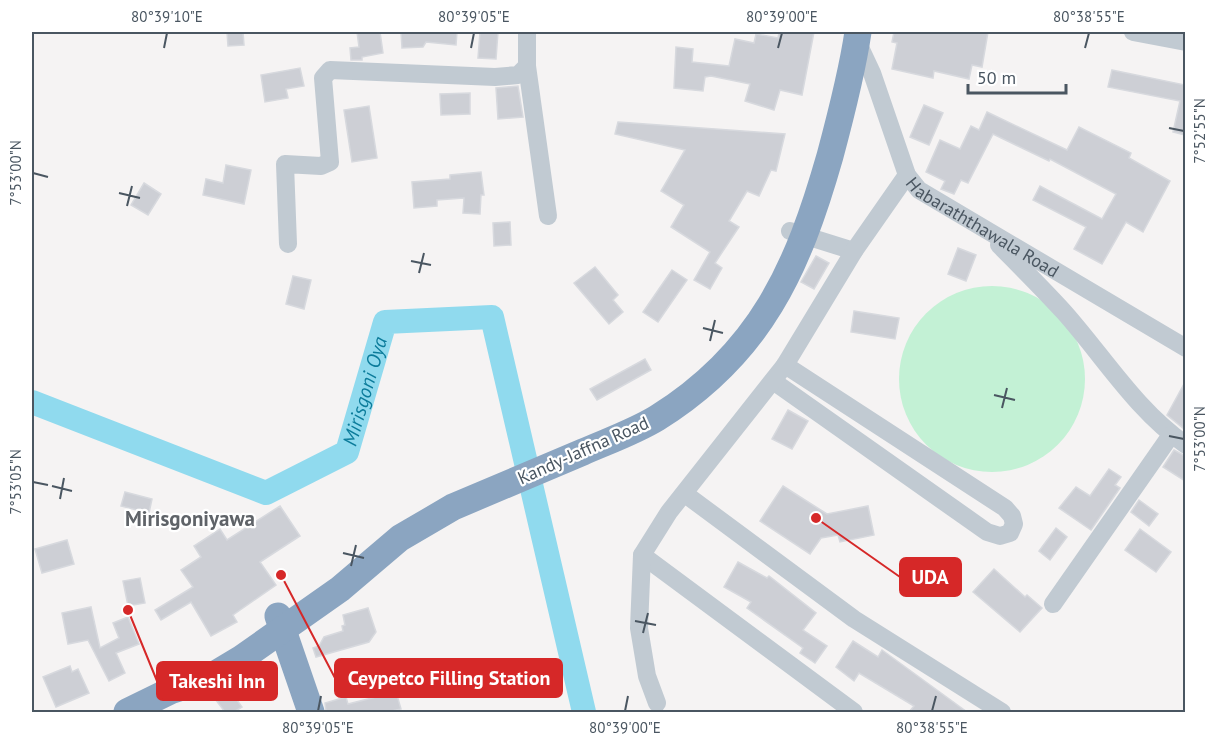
<svg xmlns="http://www.w3.org/2000/svg" width="1217" height="744" viewBox="0 0 1217 744" font-family="'PT Sans',sans-serif">
  <style>
    .green { fill: #c3f1d5 }
    .lines { fill: none; stroke-linecap: round; stroke-linejoin: round }
    .river { stroke: #90daee; stroke-width: 24 }
    .building { fill: #cdcfd5; stroke: #d7d9de; stroke-width: 1.5 }
    .minor { stroke: #c1cad2; stroke-width: 18 }
    .highway { stroke: #8ba5c1; stroke-width: 27 }
    .ticks { fill: none; stroke: #4a5661; stroke-width: 2 }
    .labels { text-anchor: middle; dominant-baseline: central; stroke-width: 4.5; stroke-linejoin: round; paint-order: stroke }
    .street-label { font-size: 18px; fill: #4a5661; stroke: #fff }
    .water-label { font-size: 20px; font-style: italic; fill: #0c7c9b; stroke: #fff }
    .quarter-label { font-size: 21px; font-weight: bold; fill: #5f6368; stroke: #fff }
    .leader { fill: none; stroke: #d62828; stroke-width: 2 }
    .callout-dot { fill: #d62828; stroke: #fff; stroke-width: 2 }
    .callout { fill: #d62828; stroke: #d62828; stroke-width: 2 }
    .callout-label { font-size: 20px; text-anchor: middle; font-weight: bold; fill: #fff }
    .neatline { fill: none; stroke: #4a5661; stroke-width: 2 }
    .ticks-label { font-size: 15px; text-anchor: middle; fill: #4a5661 }
  </style>
  <rect width="100%" height="100%" fill="#f5f3f3"/>
  <circle class="green" cx="992" cy="379" r="93"/>
  <g class="lines">
    <path class="river" id="s1" d="M32 402 266 493 347 452 385 322 492 317 584 712"/>
  </g>
  <g class="building">
    <polygon points="227,32 243,32 244,45 228,46"/>
    <polygon points="357,32 380,32 383,53 362,57 362,60 351,60 350,48 359,47"/>
    <polygon points="401,32 457,32 456,45 426,42 423,47 402,48"/>
    <polygon points="480,32 498,32 496,59 478,58"/>
    <polygon points="779,32 814,32 802,95 780,90 774,110 745,101 750,84 711,76 705,77 703,91 674,88 676,47 693,49 692,62 729,66 735,39 754,43 756,34 778,38"/>
    <polygon points="894,32 988,32 982,67 972,65 969,79 934,71 933,78 892,69 897,43 892,42"/>
    <polygon points="300,68 304,86 286,89 288,98 265,102 261,75"/>
    <polygon points="1112,70 1185,85 1185,135 1173,132 1180,101 1108,87"/>
    <polygon points="518,86 523,117 498,119 496,88"/>
    <polygon points="470,93 470,114 441,115 440,94"/>
    <polygon points="924,105 943,113 929,145 910,137"/>
    <polygon points="369,106 377,158 352,162 344,110"/>
    <polygon points="987,112 1067,150 1079,127 1131,153 1129,158 1170,181 1143,232 1126,222 1102,264 1074,249 1086,227 1033,200 1040,186 1102,219 1116,194 1050,159 1049,161 993,134 968,183 961,180 954,194 941,189 945,181 926,172 940,140 960,149 971,126 979,130"/>
    <polygon points="618,122 785,134 776,171 771,170 759,196 747,191 729,221 739,227 715,263 722,268 710,289 694,280 710,252 671,227 684,205 661,191 685,150 615,134"/>
    <polygon points="226,165 251,170 244,204 203,195 206,179 223,183"/>
    <polygon points="481,172 484,195 481,195 480,214 463,213 464,198 437,200 437,206 414,208 412,182 450,179 450,175"/>
    <polygon points="144,183 161,194 148,215 131,205"/>
    <polygon points="510,222 511,245 494,246 493,223"/>
    <polygon points="958,248 976,255 966,281 948,274"/>
    <polygon points="816,256 829,263 814,289 801,282"/>
    <polygon points="595,267 618,295 613,300 623,312 609,324 574,283"/>
    <polygon points="672,270 687,280 658,322 643,312"/>
    <polygon points="293,276 311,280 304,309 286,304"/>
    <polygon points="854,311 899,318 895,339 851,332"/>
    <polygon points="645,359 651,370 597,400 590,389"/>
    <polygon points="1185,382 1185,424 1183,428 1167,415"/>
    <polygon points="788,410 808,421 792,449 772,439"/>
    <polygon points="1174,450 1185,456 1185,481 1163,467"/>
    <polygon points="1109,469 1121,477 1115,485 1120,488 1091,530 1059,508 1076,487 1090,496"/>
    <polygon points="783,486 827,514 868,506 874,535 840,542 838,535 821,538 810,554 760,521"/>
    <polygon points="125,492 152,499 149,513 121,506"/>
    <polygon points="1139,500 1158,514 1149,526 1131,512"/>
    <polygon points="280,506 300,536 260,562 276,585 233,615 237,622 211,636 191,602 161,620 155,610 193,587 181,570 201,557 194,546 220,529 227,540"/>
    <polygon points="1056,528 1067,537 1050,560 1039,551"/>
    <polygon points="1140,529 1171,552 1156,572 1125,550"/>
    <polygon points="67,540 74,564 42,573 35,549"/>
    <polygon points="738,562 767,578 769,576 816,613 803,630 827,646 815,663 800,653 803,648 747,608 751,602 724,587"/>
    <polygon points="994,569 1025,597 1027,595 1042,608 1020,632 973,592"/>
    <polygon points="140,578 145,603 128,606 123,581"/>
    <polygon points="91,607 100,648 119,638 113,623 128,617 139,644 116,653 125,673 109,681 88,640 68,644 62,613"/>
    <polygon points="368,608 376,632 369,642 316,657 313,648 319,646 324,637 343,631 342,626 345,625 343,615"/>
    <polygon points="853,641 878,657 882,650 967,712 909,712 914,706 859,673 854,681 836,667"/>
    <polygon points="70,666 72,672 78,669 89,693 56,707 43,677"/>
    <polygon points="229,689 242,707 234,712 225,712 215,699"/>
    <polygon points="396,692 401,709 387,712 326,712 325,703 346,697 348,704"/>
  </g>
  <g class="lines">
    <g class="minor">
      <polyline points="1133,32 1186,42"/>
      <path id="s2" d="M857 41 872 73 907 175 919 190 1186 348"/>
      <polyline points="527,66 548,216"/>
      <polyline points="790,231 854,251"/>
      <polyline points="288,244 285,164 321,166 330,162 323,78 330,70 495,77 518,75 527,66 527,32"/>
      <path d="M999 245C1021 267 1043 289 1064 312 1104 357 1135 409 1186 445"/>
      <polyline points="773,381 987,532 1000,536 1010,533 1014,524 1012,516 1005,508 785,365"/>
      <polyline points="685,494 854,619 1002,712"/>
      <polyline points="642,555 854,712"/>
      <polyline points="1053,604 1171,435"/>
      <polyline points="657,703 647,676 639,628 642,555 669,512 785,365 854,251 907,175"/>
    </g>
    <g class="highway">
      <polyline points="278,616 311,712"/>
      <path d="M127 712 170 691 207 679 242 658 340 589 400 538 453 507C496 489 540 470 583 452 608 441 634 432 657 418 761 353 798 268 830 156 841 115 852 73 858 32"/>
    </g>
  </g>
  <path class="ticks" d="M164 48 167 33M471 48 474 33M778 48 782 33M1085 48 1089 33M1169 128 1184 131M33 173 48 177M119 193 140 198M127 206 132 186M411 261 431 265M419 273 424 253M703 328 723 333M710 341 715 320M994 395 1015 400M1002 408 1007 388M1169 436 1184 439M33 482 48 485M52 486 72 491M60 499 64 478M343 553 364 558M351 566 356 545M635 621 656 625M643 633 648 613M318 711 321 696M625 711 628 696M932 711 936 696"/>
  <g class="labels">
    <g class="street-label">
      <text stroke="none"><textPath href="#s2" startOffset="236">Habaraththawala Road</textPath></text>
      <text transform="translate(583 450) rotate(-24)">Kandy-Jaffna Road</text>
    </g>
    <g class="water-label">
      <text stroke="none"><textPath href="#s1" startOffset="405">Mirisgoni Oya</textPath></text>
    </g>
    <g class="quarter-label">
      <text x="190" y="518">Mirisgoniyawa</text>
    </g>
  </g>
  <path class="leader" d="M816 518L900 577M281 575L335 678M128 610L157 681"/>
  <g class="callout-dot">
    <circle cx="816" cy="518" r="6"/>
    <circle cx="281" cy="575" r="6"/>
    <circle cx="128" cy="610" r="6"/>
  </g>
  <g class="callout">
    <rect x="900" y="558" width="61" height="38" rx="6"/>
    <rect x="335" y="659" width="227" height="38" rx="6"/>
    <rect x="157" y="662" width="120" height="38" rx="6"/>
  </g>
  <g class="callout-label">
    <text x="930" y="584">UDA</text>
    <text x="449" y="685">Ceypetco Filling Station</text>
    <text x="217" y="688">Takeshi Inn</text>
  </g>
  <rect width="1217" height="744" fill="none" stroke="#ffffff" stroke-width="66"/>
  <path d="M968 84v9h98v-9" fill="none" stroke="#4a5661" stroke-width="3"/>
  <text x="977" y="84" font-size="18" fill="#4a5661" stroke="#ffffff" stroke-width="4.5" paint-order="stroke">50 m</text>
  <rect x="33" y="33" width="1151" height="678" class="neatline"/>
  <g class="ticks-label">
    <text x="167" y="22">80°39'10"E</text>
    <text x="474" y="22">80°39'05"E</text>
    <text x="782" y="22">80°39'00"E</text>
    <text x="1089" y="22">80°38'55"E</text>
    <text transform="translate(1200 131) rotate(-90)" y="5">7°52'55"N</text>
    <text transform="translate(16 173) rotate(-90)" y="5">7°53'00"N</text>
    <text transform="translate(1200 439) rotate(-90)" y="5">7°53'00"N</text>
    <text transform="translate(16 482) rotate(-90)" y="5">7°53'05"N</text>
    <text x="318" y="733">80°39'05"E</text>
    <text x="625" y="733">80°39'00"E</text>
    <text x="932" y="733">80°38'55"E</text>
  </g>
</svg>
